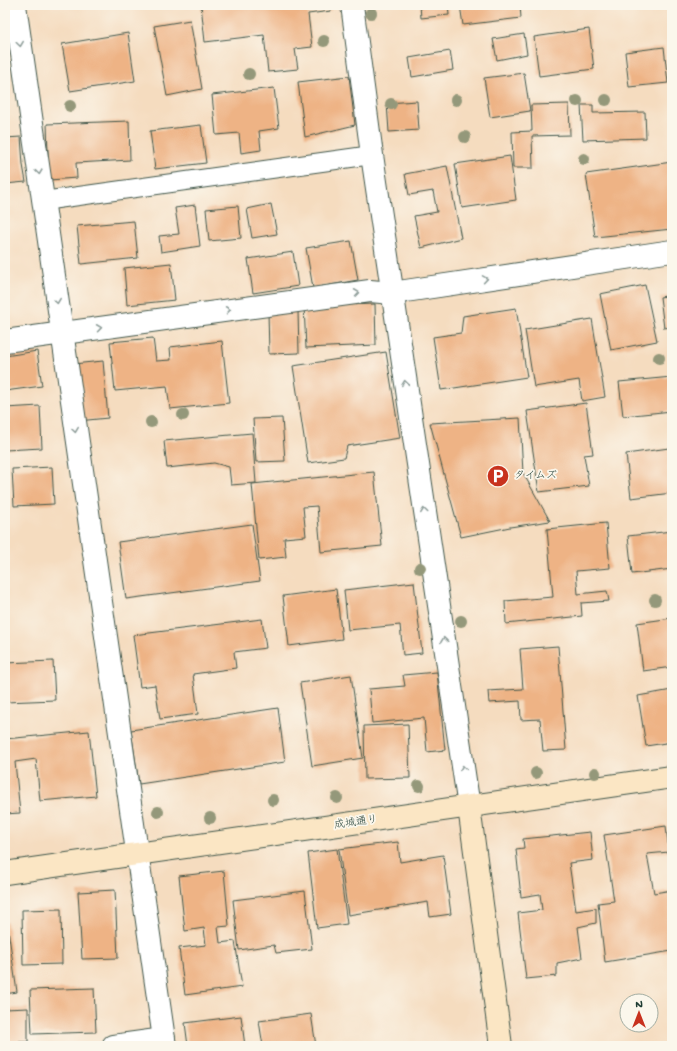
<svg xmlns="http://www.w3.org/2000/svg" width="677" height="1051" viewBox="0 0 677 1051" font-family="'Gochi Hand','Klee One',sans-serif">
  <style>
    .building { fill: #eeb385 }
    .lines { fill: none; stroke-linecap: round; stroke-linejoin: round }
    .lane-casing { stroke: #3f5549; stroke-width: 20 }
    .street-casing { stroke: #3f5549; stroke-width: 24 }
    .secondary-casing { stroke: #3f5549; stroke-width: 24 }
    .lane { stroke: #fff; stroke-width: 18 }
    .street { stroke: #fff; stroke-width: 22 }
    .secondary { stroke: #fbe6c4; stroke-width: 22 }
    .tree { fill: #94987a }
    .oneway { stroke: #8f9e9a }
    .labels { text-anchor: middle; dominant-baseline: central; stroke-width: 3.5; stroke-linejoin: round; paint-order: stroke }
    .poi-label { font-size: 11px; fill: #1f3d34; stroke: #fbf7ec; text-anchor: start }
    .street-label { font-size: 11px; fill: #1f3d34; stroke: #fbf7ec }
  </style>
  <rect width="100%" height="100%" fill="#fbf7ec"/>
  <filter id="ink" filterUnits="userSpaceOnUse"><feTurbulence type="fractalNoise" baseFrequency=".025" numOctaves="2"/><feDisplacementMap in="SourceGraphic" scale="8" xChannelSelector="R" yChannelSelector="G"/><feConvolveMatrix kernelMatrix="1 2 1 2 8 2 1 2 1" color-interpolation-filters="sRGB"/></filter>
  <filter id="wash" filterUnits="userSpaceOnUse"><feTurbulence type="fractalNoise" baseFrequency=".012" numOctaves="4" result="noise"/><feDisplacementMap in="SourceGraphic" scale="16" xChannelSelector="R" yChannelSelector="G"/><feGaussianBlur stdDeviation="0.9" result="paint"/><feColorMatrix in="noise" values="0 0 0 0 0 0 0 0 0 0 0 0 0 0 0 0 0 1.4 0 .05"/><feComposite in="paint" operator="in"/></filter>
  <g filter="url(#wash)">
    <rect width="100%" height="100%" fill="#f5dcbf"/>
    <g id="blocks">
      <g class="building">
        <polygon points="201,5 330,5 331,11 308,14 312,47 295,49 298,69 268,72 264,35 205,42"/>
        <polygon points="420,5 448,5 449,15 421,18"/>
        <polygon points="460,5 520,5 521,18 463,25"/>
        <polygon points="530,5 551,5 552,6 530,9"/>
        <polygon points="190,20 202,89 167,96 154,26"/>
        <polygon points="589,29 594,69 539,76 534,37"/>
        <polygon points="128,33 135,81 70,91 62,44"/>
        <polygon points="524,34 527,54 497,60 493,39"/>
        <polygon points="664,47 668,83 629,87 625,52"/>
        <polygon points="450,51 453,70 412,77 409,58"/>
        <polygon points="524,73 530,111 490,117 484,78"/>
        <polygon points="349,76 355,125 305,137 298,82"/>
        <polygon points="274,88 279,128 259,131 261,150 241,153 239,133 216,135 212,95"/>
        <polygon points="417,101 419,130 389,132 387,103"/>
        <polygon points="569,104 570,135 532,136 533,168 513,168 512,132 532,131 531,105"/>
        <polygon points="581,105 593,105 593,113 645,112 646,138 583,140"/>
        <polygon points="129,121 130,160 76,163 77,178 49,180 47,124"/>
        <polygon points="201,125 206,163 155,169 150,131"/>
        <polygon points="21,137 23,165 26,182 5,184 5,138"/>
        <polygon points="510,156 516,200 462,208 455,164"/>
        <polygon points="672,162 672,229 595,237 586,174"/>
        <polygon points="447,166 461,238 421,248 414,216 437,212 433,191 409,195 405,174"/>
        <polygon points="271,204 277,234 252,238 247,209"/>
        <polygon points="195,205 200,246 161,252 159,236 179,234 175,208"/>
        <polygon points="238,206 241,238 209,241 206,209"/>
        <polygon points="134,221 138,258 81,264 77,226"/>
        <polygon points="351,241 358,280 313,288 306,248"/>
        <polygon points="293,252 298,286 253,293 248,259"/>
        <polygon points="171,263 175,300 127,305 124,268"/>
        <polygon points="645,285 657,341 611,350 600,294"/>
        <polygon points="672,295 672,327 664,328 660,297"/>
        <polygon points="375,304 376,345 306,348 304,306"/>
        <polygon points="516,308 527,377 441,390 433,337 461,333 463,316"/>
        <polygon points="298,311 299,353 269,354 268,312"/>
        <polygon points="592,319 605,397 582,401 579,380 534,387 525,330"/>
        <polygon points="153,338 156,361 171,360 170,347 222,341 229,403 170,409 167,386 115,391 110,342"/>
        <polygon points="37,351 42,386 5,391 5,356"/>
        <polygon points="386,352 400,438 347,446 344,458 308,463 293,366"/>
        <polygon points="103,361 108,418 78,421 73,364"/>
        <polygon points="672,377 672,411 623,416 619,382"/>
        <polygon points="586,403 593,454 584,455 589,486 539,492 527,411"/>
        <polygon points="40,406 42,448 5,450 5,408"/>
        <polygon points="282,418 285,461 256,462 253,419"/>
        <polygon points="520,418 523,473 550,521 510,527 461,537 430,423"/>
        <polygon points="252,433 256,483 231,485 229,467 214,463 167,468 164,441"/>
        <polygon points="669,448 672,468 672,493 631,498 626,454"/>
        <polygon points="52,467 54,504 14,506 12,469"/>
        <polygon points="374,472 382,546 321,552 317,506 303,507 306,536 284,538 286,557 259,560 252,484"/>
        <polygon points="606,523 610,568 576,571 578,594 607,591 609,601 581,603 582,616 506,624 505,601 553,597 547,529"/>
        <polygon points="252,524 260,581 126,599 118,542"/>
        <polygon points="672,531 672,569 632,574 628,536"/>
        <polygon points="414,582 422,653 403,655 400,625 348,630 344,590"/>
        <polygon points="336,589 342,639 289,646 283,596"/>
        <polygon points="672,618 672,667 643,671 637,623"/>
        <polygon points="262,619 266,648 234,652 236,668 193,674 198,714 160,719 155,685 140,687 133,635"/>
        <polygon points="558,646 566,750 543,751 540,719 521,720 520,701 489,703 488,691 523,689 520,649"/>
        <polygon points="53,661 55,700 5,702 5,663"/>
        <polygon points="437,672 445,750 427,752 424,718 372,723 369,689 405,686 403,675"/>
        <polygon points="351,675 363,758 312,766 300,683"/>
        <polygon points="672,690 672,742 646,746 638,696"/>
        <polygon points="278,708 285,762 139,784 131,730"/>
        <polygon points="408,724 410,778 365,779 364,726"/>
        <polygon points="89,731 96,796 40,801 36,759 15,762 20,813 5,814 5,739"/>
        <polygon points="666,826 669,852 647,854 654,893 672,890 672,951 605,962 598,903 614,901 604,835"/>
        <polygon points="590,832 593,860 569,863 576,911 596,908 596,923 578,927 582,958 557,963 557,976 526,979 518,913 542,910 540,894 521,897 516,849 524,848 523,839"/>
        <polygon points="398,842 400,862 443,855 451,914 430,917 428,902 348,915 339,849"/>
        <polygon points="337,849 347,924 317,928 308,853"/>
        <polygon points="224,871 229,926 218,927 220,943 235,941 242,987 185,995 179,948 206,945 204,928 185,931 179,876"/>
        <polygon points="115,890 118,958 82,959 78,892"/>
        <polygon points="305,891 312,949 276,953 274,945 239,950 233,900"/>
        <polygon points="61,909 62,964 23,965 22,910"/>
        <polygon points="5,922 7,922 17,992 5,994"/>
        <polygon points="94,988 96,1032 32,1034 30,990"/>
        <polygon points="28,1008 28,1042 5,1042 5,1009"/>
        <polygon points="311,1014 316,1046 263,1046 259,1021"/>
        <polygon points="241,1016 245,1046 188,1046 185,1023"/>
      </g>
    </g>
  </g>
  <g filter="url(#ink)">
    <use href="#blocks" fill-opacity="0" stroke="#3f5549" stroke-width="1"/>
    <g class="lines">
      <g class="lane-casing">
        <polyline id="lane" points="43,201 372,155"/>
      </g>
      <g class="street-casing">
        <g id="street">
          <polyline points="15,5 165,1046"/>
          <polyline points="352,5 372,155 469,807"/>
          <polyline points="5,341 370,291 392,293 672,251"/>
          <polyline points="113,1046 164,1039"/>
        </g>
      </g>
      <g class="secondary-casing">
        <g id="secondary">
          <polyline points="469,807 501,1046"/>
          <polyline points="5,873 672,777"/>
        </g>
      </g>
      <use href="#lane" class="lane"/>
      <use href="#street" class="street"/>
      <use href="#secondary" class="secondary"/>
    </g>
    <g class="tree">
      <circle cx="371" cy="13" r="6"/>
      <circle cx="324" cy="41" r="6"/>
      <circle cx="249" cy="74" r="6"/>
      <circle cx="456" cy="100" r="6"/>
      <circle cx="606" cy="100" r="6"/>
      <circle cx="577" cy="101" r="6"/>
      <circle cx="391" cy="104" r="6"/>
      <circle cx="70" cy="106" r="6"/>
      <circle cx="465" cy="137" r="6"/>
      <circle cx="584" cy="159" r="6"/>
      <circle cx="659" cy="358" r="6"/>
      <circle cx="183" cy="415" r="6"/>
      <circle cx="151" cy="422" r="6"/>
      <circle cx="420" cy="568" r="6"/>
      <circle cx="655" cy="600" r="6"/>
      <circle cx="461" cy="621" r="6"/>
      <circle cx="536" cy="773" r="6"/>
      <circle cx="595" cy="773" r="6"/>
      <circle cx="419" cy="786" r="6"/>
      <circle cx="337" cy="798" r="6"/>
      <circle cx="273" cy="800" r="6"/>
      <circle cx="158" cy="812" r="6"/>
      <circle cx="210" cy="818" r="6"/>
    </g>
    <defs><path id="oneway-chevron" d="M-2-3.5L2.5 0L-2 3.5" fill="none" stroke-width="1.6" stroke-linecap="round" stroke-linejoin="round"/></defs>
    <g class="oneway">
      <use href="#oneway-chevron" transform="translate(20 44) rotate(82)"/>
      <use href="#oneway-chevron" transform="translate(39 172) rotate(82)"/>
      <use href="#oneway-chevron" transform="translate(485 279) rotate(-9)"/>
      <use href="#oneway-chevron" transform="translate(357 293) rotate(-8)"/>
      <use href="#oneway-chevron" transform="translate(57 301) rotate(82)"/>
      <use href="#oneway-chevron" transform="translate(228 310) rotate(-8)"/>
      <use href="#oneway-chevron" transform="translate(99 328) rotate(-8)"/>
      <use href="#oneway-chevron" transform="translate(405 383) rotate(-98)"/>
      <use href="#oneway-chevron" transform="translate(75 430) rotate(82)"/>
      <use href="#oneway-chevron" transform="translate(424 511) rotate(-98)"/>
      <use href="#oneway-chevron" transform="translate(444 640) rotate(-98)"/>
      <use href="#oneway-chevron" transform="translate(463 768) rotate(-98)"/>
    </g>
  </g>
  <defs>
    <g id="parking-disc" transform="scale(1.15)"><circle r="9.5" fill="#c8321e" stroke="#fbf7ec"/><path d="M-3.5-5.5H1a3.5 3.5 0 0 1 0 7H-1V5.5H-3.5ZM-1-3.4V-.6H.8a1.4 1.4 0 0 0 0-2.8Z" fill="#fff"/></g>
  </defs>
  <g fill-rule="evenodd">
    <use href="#parking-disc" x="498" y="476"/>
  </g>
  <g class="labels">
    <g class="poi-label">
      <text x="514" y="476">タイムズ</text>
    </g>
    <g class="street-label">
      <text transform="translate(356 823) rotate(-8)">成城通り</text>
    </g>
  </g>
  <rect width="677" height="1051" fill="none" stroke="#fbf7ec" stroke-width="20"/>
  <g transform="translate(639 1013)"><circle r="19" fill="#fbf7ec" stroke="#a3ada2"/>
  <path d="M0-3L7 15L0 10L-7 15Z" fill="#c8321e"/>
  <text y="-6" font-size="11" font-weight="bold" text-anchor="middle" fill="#1f3d34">N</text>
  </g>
</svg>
